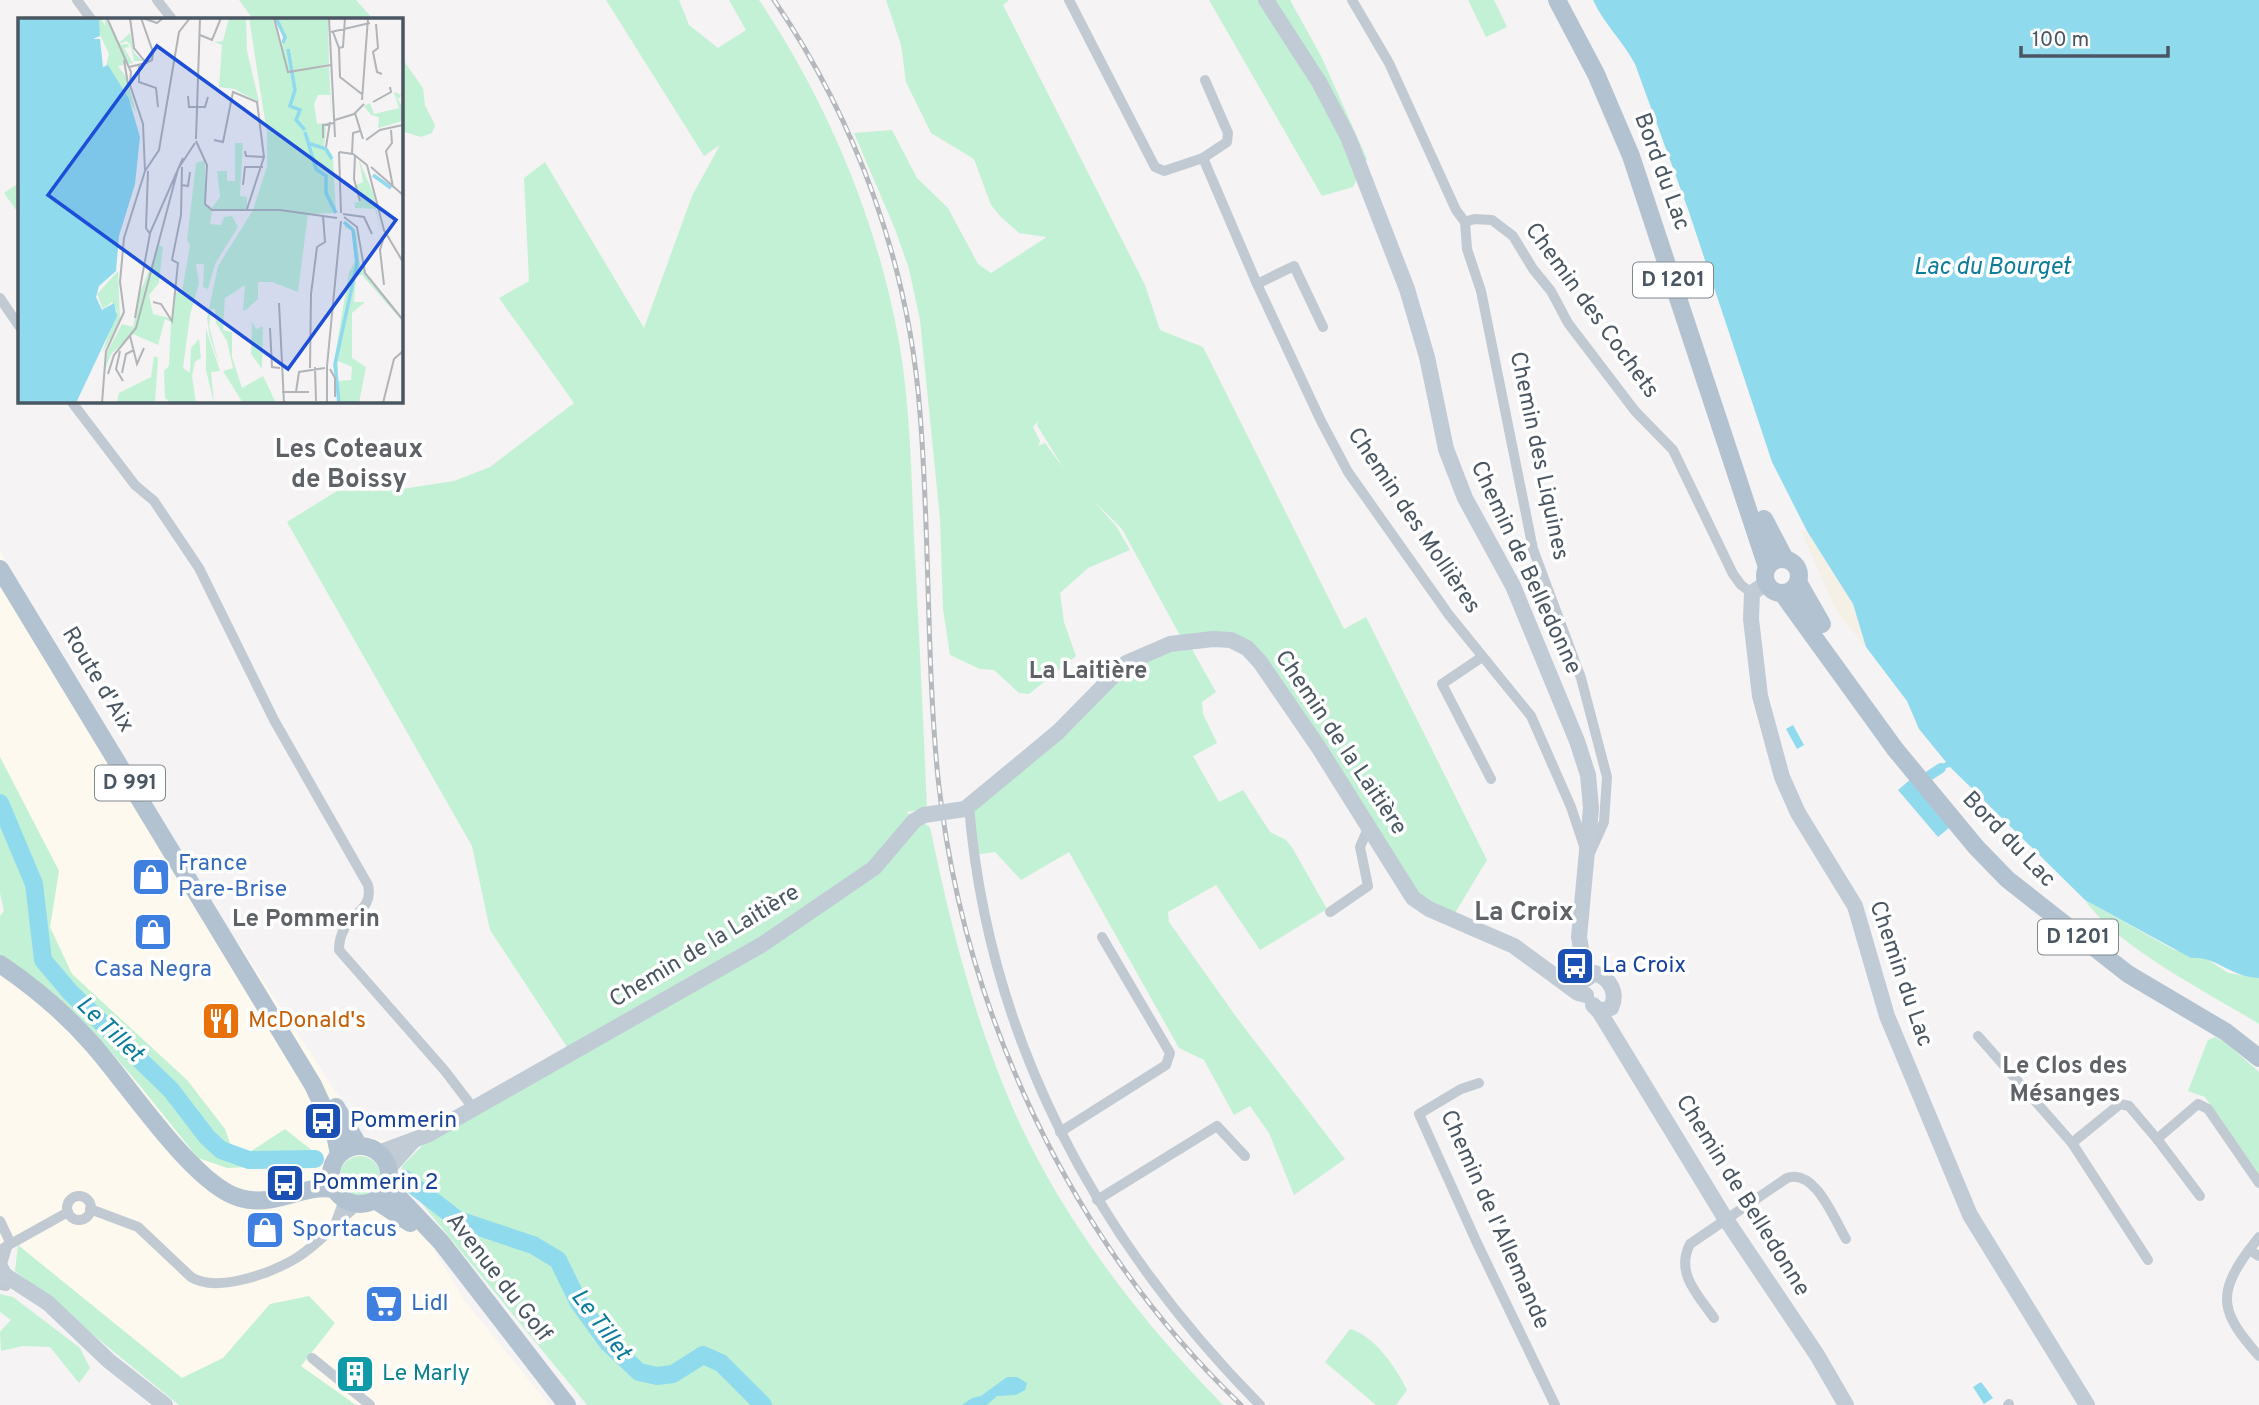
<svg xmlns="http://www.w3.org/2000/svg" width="2259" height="1405" viewBox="0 0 2259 1405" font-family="Overpass,sans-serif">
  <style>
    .commercial { fill: #fdf9ef }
    .green { fill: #c3f1d5; fill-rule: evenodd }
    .sand { fill: #f5f0e5 }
    .water { fill: #90daee }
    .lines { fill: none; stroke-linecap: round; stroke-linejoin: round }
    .canal { stroke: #90daee; stroke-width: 10 }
    .river { stroke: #90daee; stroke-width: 18 }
    .street { stroke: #c1cad2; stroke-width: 10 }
    .secondary { stroke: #c1cbd6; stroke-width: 16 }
    .primary { stroke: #b3c2d1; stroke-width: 18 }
    .rail-casing { stroke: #b5b8bd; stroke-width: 5 }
    .rail { stroke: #fff; stroke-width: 2.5; stroke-dasharray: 8; stroke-linecap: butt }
    .secondary-bridge { stroke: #c1cbd6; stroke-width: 16 }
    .labels { text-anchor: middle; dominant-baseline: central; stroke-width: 7; stroke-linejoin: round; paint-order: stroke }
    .shield { fill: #fff; stroke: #808990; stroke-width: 2 }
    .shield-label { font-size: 21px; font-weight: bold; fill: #4a5661 }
    .street-label { font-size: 23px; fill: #4a5661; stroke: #fff }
    .shop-label { font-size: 23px; fill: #366cbe; stroke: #fff; text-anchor: start }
    .transit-label { font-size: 23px; fill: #164399; stroke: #fff; text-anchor: start }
    .food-label { font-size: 23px; fill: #c56008; stroke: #fff; text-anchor: start }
    .culture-label { font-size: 23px; fill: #0d838f; stroke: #fff; text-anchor: start }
    .water-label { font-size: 24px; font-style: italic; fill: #0c7c9b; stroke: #fff }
    .neighbourhood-label { font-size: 24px; font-weight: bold; fill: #5f6368; stroke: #fff }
    .quarter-label { font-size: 26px; font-weight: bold; fill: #5f6368; stroke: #fff }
    .inset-river { fill: none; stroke: #90daee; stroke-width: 3.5 }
    .inset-road { fill: none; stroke: #b1b4b9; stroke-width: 2 }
    .view { fill: #1d4ed8; fill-opacity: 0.15; stroke: #1d4ed8; stroke-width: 3.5 }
    .inset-edge { fill: none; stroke: #4a5661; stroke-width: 3.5 }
  </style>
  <rect width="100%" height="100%" fill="#f5f3f3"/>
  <polygon class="commercial" points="0,551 216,909 341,1100 355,1126 366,1137 390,1141 401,1160 396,1185 464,1300 549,1405 356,1405 300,1366 270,1304 223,1358 182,1378 18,1246 0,1261 0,957 21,969 73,1011 134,1079 227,1168 308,1164 263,1145 245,1156 232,1149 225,1129 187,1080 72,974 50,927 59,871 0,757"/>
  <g class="green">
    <polygon points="239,0 356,0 373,19 253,19"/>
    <path d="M606 0H679L689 25 718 48 746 30 729 0H759C823 95 872 208 895 321 910 391 911 466 914 538 919 628 923 718 927 809L906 812 930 827C948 914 969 999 1002 1082 1049 1203 1134 1314 1223 1405H587L401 1178 402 1166 422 1146 430 1132 571 1053 490 930 472 846 287 522 337 491H389L454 481 490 467 574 403 499 298 529 281 524 178 545 162 644 328 692 196 720 145 704 156Z"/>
    <path d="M886 0H1009L1003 5 1145 285 1160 330 1203 347 1344 629 1366 617 1487 860 1452 918 1421 904 1250 645 1190 646 1216 692 1202 702 1203 714 1217 743 1193 756 1219 802 1243 790 1270 832 1286 840 1293 849 1327 909 1260 950 1216 885 1168 912 1169 922 1237 1018 1345 1159 1294 1195 1269 1133 1250 1106 1234 1115 1204 1060 1179 1048 1069 852 1021 880 995 852 973 855 969 806 1105 682 1183 641 1122 529 1092 499 1116 526 1130 550 1088 568 1060 593 1064 622 1076 656 1029 694 1019 693 994 670 980 669 950 655 943 609 940 519 920 320 909 269 895 229 854 133 892 130 917 178 948 208 978 264 991 273 1047 237 1019 233 1001 217 991 205 974 159 931 133 906 82 901 45ZM1038 421 1037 425 1064 469 1045 443 1038 446 1040 441 1033 427Z"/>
    <polygon points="1209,0 1290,0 1322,58 1367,159 1353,187 1322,196"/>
    <polygon points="1468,0 1494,0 1507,27 1486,37"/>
    <polygon points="401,57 423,88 425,105 435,125 432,133 421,137 401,131"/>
    <polygon points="19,183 19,214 4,193"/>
    <path d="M0 757 59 871 50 927 72 974 187 1080 225 1129 232 1149 245 1155 285 1129 313 1151 308 1164 227 1168 198 1158C139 1086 82 1004 0 957V916L4 911 0 893Z"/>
    <path d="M2085 900 2174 950 2204 957 2228 973 2259 978V1024C2209 993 2117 947 2085 900Z"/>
    <polygon points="2215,1037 2226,1043 2259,1072 2259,1174 2205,1097 2188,1091 2208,1040"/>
    <circle cx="360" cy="1176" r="20"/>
    <polygon points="18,1245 182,1378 223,1358 270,1304 309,1296 335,1323 301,1366 356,1405 179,1405 15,1271"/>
    <polygon points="0,1294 13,1297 80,1348 90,1368 79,1383 50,1347 23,1346 1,1351 0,1332 11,1320 0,1312"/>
    <path d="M1350 1329C1375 1336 1396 1368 1407 1390L1396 1405H1376L1325 1362Z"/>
  </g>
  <polygon class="sand" points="1801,531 1807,531 1853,604 1866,647 1837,612"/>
  <g class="water">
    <path d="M1593 0H2259V978C2229 977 2217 956 2191 958L2085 900 1950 767 1942 769 1939 766 1946 762 1919 729 1907 701 1866 647 1853 604 1807 531 1772 462 1689 212 1635 64C1623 41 1604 24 1593 0Z"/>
    <polygon points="1793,725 1804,745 1797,749 1786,729"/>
    <polygon points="1911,779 1950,827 1938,837 1898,790"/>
    <polygon points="1007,1377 1017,1377 1027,1383 1025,1390 1016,1395 997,1396 987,1405 962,1405 972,1398 981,1396"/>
    <polygon points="1981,1382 1993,1398 1984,1404 1973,1387"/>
  </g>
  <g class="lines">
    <polyline class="canal" points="1918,783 1941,768"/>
    <g class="river">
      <polyline points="0,803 34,884 43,960 70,992 171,1090 207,1137 221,1150 249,1160 315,1159"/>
      <polyline points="405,1179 458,1220 533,1245 558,1260 579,1303 608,1343 639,1372 657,1376 673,1374 703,1355 721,1363 763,1405"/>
    </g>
    <g class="street">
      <polyline points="77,0 91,19"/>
      <polyline points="157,0 172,19"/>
      <polyline points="1069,0 1155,167 1164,171 1203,158 1257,284 1321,421 1348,472 1449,615 1531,716 1571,807 1585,849"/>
      <polyline points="1352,0 1389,63 1456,210 1465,222"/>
      <polyline points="1203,158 1227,142 1228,133 1205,80"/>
      <polyline points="1465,222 1467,249 1481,291 1533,549 1581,678 1607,777 1604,822 1591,851"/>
      <polyline points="1465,222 1474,219 1492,220 1513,236 1533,269 1551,291 1568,323 1635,411 1673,450 1733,574 1741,585 1752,593"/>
      <polyline points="1257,284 1294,266 1323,327"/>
      <polyline points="0,298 19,326"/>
      <path d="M71 401 135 485 154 501 199 568 274 720 368 885C375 915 339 913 339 950L445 1071 474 1109"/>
      <polyline points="1482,657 1442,684 1491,779"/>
      <path d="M969 806C988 1039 1097 1240 1260 1405"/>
      <polyline points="1330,912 1368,886 1360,847 1369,826"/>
      <polyline points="1978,1036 2072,1143 2120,1104 2129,1106 2157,1139 2198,1104 2208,1109 2259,1183"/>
      <polyline points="1479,1083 1461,1089 1419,1114 1477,1243 1555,1405"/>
      <polyline points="1060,1132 1166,1065 1170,1053 1102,937"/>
      <polyline points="2157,1139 2200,1196"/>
      <polyline points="2072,1143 2148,1260"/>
      <circle cx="79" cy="1208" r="12"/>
      <polyline points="1097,1200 1217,1126 1245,1156"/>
      <path d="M90 1209 138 1227 191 1277C216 1293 268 1274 293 1260 317 1246 337 1222 359 1204"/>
      <polyline points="0,1221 10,1242"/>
      <polyline points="336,1222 344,1200"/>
      <polyline points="2259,1237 2249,1250 2259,1256"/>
      <polyline points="8,1244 2,1264 9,1277"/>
      <polyline points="0,1250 68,1212"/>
      <path d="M2249 1250C2215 1296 2222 1314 2259 1356"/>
      <polyline points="0,1285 6,1286"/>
      <path d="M1714 1318C1698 1295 1675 1273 1690 1244L1787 1178C1815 1168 1834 1219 1846 1239"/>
      <polyline points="312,1358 370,1405"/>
      <polyline points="2008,1405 2009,1404"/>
    </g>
    <g class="secondary">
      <polyline points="1266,0 1319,82 1348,137 1407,289 1427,357 1446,449 1465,498 1513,586 1577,741 1588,775 1591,808 1579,937 1586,978"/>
      <polyline points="1766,583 1752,593 1751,619 1760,696 1782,777 1798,813 1855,906 1887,1016 1970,1215 2087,1405"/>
      <polyline points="965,809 1058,732 1126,663 1170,644 1213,639 1231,640 1247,648 1260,662 1319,748 1413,898 1429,909 1514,946 1578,993 1586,995"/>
      <path d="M1580 983 1595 973C1611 979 1618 993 1611 1008L1599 1011 1593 1005"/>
      <polyline points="1599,1011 1725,1218 1817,1355 1846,1405"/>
      <polyline points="378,1153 427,1135 763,944 874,868 914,821 924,815"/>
      <polyline points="388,1169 412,1142"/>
      <polyline points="0,1272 48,1303 109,1361 165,1405"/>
    </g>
    <g class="primary">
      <polyline points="1557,0 1596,74 1631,156 1767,567"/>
      <polyline points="1764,519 1785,559"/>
      <circle cx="1782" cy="576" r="17"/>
      <polyline points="0,569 313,1085 334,1130 339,1154"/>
      <polyline points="1798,582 1822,624"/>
      <polyline points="1782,593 1895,749 1976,847 2007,879 2128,974 2226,1032 2259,1058"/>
      <path d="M0 964C34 987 66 1014 93 1045 127 1083 194 1186 240 1198 277 1208 300 1184 334 1189"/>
      <polyline points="336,1107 359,1146"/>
      <circle cx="360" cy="1175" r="29"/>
      <polyline points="387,1185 441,1242 567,1405"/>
      <polyline points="375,1200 410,1223"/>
    </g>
    <g class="rail-casing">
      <path id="rail" d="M774 0C857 122 909 265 920 413 930 534 926 657 938 778 963 1012 1071 1242 1241 1405"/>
    </g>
    <use href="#rail" class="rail"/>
    <polyline class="secondary-bridge" points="924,815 965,809"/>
  </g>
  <defs>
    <g id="shop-square" transform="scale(2.0125)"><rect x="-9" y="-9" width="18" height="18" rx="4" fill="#3f7fe0" stroke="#fff"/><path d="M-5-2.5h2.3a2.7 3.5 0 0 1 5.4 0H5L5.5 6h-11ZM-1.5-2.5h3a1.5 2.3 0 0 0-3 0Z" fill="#fff"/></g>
    <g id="bus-square" transform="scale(2.0125)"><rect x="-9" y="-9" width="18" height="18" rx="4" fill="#1a4fb4" stroke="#fff"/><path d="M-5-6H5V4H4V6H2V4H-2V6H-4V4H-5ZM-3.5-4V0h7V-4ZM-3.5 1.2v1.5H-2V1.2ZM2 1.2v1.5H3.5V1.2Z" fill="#fff"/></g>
    <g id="restaurant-square" transform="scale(2.0125)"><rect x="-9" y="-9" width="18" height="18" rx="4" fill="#e8710a" stroke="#fff"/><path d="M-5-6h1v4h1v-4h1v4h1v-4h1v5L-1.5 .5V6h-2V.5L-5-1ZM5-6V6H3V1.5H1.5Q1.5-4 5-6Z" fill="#fff"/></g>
    <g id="supermarket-square" transform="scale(2.0125)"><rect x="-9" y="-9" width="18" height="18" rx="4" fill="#3f7fe0" stroke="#fff"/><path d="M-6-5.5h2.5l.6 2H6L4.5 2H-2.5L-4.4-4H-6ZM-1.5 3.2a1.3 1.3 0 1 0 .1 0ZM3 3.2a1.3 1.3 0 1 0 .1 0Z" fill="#fff"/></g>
    <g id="building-square" transform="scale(2.0125)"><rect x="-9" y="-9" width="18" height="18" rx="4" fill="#0f9aa8" stroke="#fff"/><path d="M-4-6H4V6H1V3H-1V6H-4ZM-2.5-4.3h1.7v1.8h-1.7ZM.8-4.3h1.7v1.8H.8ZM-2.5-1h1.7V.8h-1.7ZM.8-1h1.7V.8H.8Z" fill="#fff"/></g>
  </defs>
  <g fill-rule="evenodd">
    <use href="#shop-square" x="151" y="877"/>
    <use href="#shop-square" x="153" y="932"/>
    <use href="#bus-square" x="1575" y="966"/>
    <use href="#restaurant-square" x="221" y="1021"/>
    <use href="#bus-square" x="323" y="1121"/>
    <use href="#bus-square" x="285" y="1183"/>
    <use href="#shop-square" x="265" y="1230"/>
    <use href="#supermarket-square" x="384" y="1304"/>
    <use href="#building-square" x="355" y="1374"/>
  </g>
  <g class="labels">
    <g class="shield">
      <rect x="1633" y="262.5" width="80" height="35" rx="5"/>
      <rect x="95" y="765.5" width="70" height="35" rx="5"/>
      <rect x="2038" y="919.5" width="80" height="35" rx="5"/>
    </g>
    <g class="shield-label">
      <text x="1673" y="280">D 1201</text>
      <text x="130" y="783">D 991</text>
      <text x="2078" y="937">D 1201</text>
    </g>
    <g class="street-label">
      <text transform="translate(1661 172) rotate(70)">Bord du Lac</text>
      <text transform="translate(1591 311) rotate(54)">Chemin des Cochets</text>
      <text transform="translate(1538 456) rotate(78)">Chemin des Liquines</text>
      <text transform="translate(1413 521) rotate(56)">Chemin des Mollières</text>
      <text transform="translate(1525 568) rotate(65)">Chemin de Belledonne</text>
      <text transform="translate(97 680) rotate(59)">Route d'Aix</text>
      <text transform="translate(1340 743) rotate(56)">Chemin de la Laitière</text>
      <text transform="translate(2008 840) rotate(46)">Bord du Lac</text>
      <text transform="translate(705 947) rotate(-31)">Chemin de la Laitière</text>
      <text transform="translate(1900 974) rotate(71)">Chemin du Lac</text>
      <text transform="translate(1742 1196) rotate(58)">Chemin de Belledonne</text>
      <text transform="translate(1494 1220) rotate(66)">Chemin de l'Allemande</text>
      <text transform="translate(498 1278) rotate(52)">Avenue du Golf</text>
    </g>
    <g class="shop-label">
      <text x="178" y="864">France<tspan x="178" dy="26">Pare-Brise</tspan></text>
      <text x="153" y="970" text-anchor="middle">Casa Negra</text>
      <text x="292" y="1230">Sportacus</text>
      <text x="411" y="1304">Lidl</text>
    </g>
    <g class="transit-label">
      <text x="1602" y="966">La Croix</text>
      <text x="350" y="1121">Pommerin</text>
      <text x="312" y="1183">Pommerin 2</text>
    </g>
    <g class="food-label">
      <text x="248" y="1021">McDonald's</text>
    </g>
    <g class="culture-label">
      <text x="382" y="1374">Le Marly</text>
    </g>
    <g class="water-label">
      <text x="1992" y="268">Lac du Bourget</text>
      <text transform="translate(109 1030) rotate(44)">Le Tillet</text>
      <text transform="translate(600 1325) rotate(53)">Le Tillet</text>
    </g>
    <g class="neighbourhood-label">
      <text x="1088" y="672">La Laitière</text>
      <text x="306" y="920">Le Pommerin</text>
      <text x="2065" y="1067">Le Clos des<tspan x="2065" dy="28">Mésanges</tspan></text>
    </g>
    <g class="quarter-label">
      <text x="349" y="450">Les Coteaux<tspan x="349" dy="30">de Boissy</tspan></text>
      <text x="1524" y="913">La Croix</text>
    </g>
  </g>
  <g transform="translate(18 18)">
    <rect width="385" height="385" fill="#f5f3f3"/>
    <path d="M74 0H83L87 8V0L101 25 112 15 116 35 125 43H116L113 28 109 23 98 27 109 26 112 29 106 30 115 45 100 48 109 60 118 95 107 75 92 68 96 57 88 48 91 36ZM211 0H228L229 33 241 84 216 71 201 69 204 27 196 24 205 23ZM231 0H254L264 27 268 20 257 0H310L311 46 285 52 311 49 314 103 312 77H300L296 86 299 106 306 105 308 111 306 129 315 142 318 195 290 196 280 274 254 264H240V281L228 292H225L227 267 207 280 205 312 214 314V339L224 370 245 358 258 385H225L205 353 215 350 209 323 198 305 197 291H193L191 308 201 346 192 319 189 300 200 248 235 192 249 148V115ZM377 74 383 77 381 81 378 78 385 90V103L360 110 361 99 353 97 346 88 352 85 356 96 381 90 376 75ZM217 125H225L222 178 229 179V191L194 193 192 206 203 207 206 199 214 198 220 209 197 246 190 271 185 269 186 246H178L181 265 172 297 165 350 172 355 173 330 181 321 183 340 177 344 174 358 178 385H153L147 380 146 353 151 348 153 304 147 301 140 327 115 316 93 336 85 357 89 334 104 306 115 309 122 275 141 227 145 229 141 265 131 277 135 296 155 301 157 274 164 273 172 227 169 222 178 145 187 142V186L193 191 202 179 199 153H209V163H217ZM341 142 355 175 364 218 357 191 337 190 336 185 343 183 338 167 345 164ZM327 204 338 213 342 247 385 304 344 257 338 258 336 284H347L334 295V340L348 349 341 385H320L317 358 321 363 333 362 334 349 320 343V355L315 350 331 254 337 243 334 211 327 210ZM100 253 102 304 84 335 99 293 94 284 85 291 79 276ZM234 304 238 311 245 308 244 351 233 336ZM188 311 202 353 193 354 196 385 188 352ZM136 338 140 340 137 385H99L101 375 133 359Z" fill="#c3f1d5"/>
    <path d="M0 0H81L82 18 75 21H82L85 49 90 47 111 81 122 119 117 166 101 218 98 253 81 268 78 279 84 292 96 285 99 298 58 385H0Z" fill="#90daee"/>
    <path class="inset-river" d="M258 0 267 19 265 25M270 31 277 72 272 88 282 92 278 102 287 112M287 114 298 151 308 158V175L318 195M290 125 308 131 314 141M355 157 373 170M321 385 317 346 339 246 335 212 326 204"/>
    <path class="inset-road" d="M123 0 135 34 134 42 128 45M125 0 139 5 145 0M256 0 270 54 313 47M311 0 317 119M358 6 360 30 355 34 359 54 364 56M313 14 352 5M315 14 321 30 325 29 327 0M182 17 194 22 203 0M321 30 322 59 345 77M106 42 110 66M121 47V64L138 70 140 89M111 49 128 45 116 30 112 0M170 78 171 89H187L190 79M344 82 350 0M355 84 373 74 372 69M337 95 345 121M317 102 336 96 346 86M373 112 374 125 368 133 375 169M305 120V107L316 105M178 121 182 0M196 122 205 124 215 74 239 84 246 139 229 191M348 122 362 112 385 107M178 123 189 147 187 186 194 192H262L319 200M308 129 312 104M227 133 228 138 246 139M321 134 323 195M321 134 335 136 349 147M334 135 335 115 342 113M337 137 336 161 342 183M349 147 366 212 385 244M353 149 385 177M127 153 141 132 161 14 172 0M163 167 170 168 172 154M225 167 227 149H245M325 196 346 199 354 216M326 199 339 209 347 255 385 302M132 215 165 140M124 259 132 216 128 210 130 153M366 267 362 232 367 215M135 284 143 286 154 303 160 245 154 242 163 197 164 149M261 285 266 385M117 300 124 259M252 310 254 349 262 350M112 318 119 346 126 330M102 333 98 351 105 363M309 348 323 203M309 348V385M297 349 298 383M292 350 293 276 299 229 307 224 305 198M312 351 317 360V379M104 355 108 336 116 332M90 356 96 337 118 310 160 151 177 125M264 374H291M278 374 281 354 307 350M84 385 88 333 106 294 102 264 106 220 127 153 125 106 112 67 113 54 89 0M365 385 376 341 385 333"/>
    <path class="view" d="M139 28 378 202 270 351 30 177Z"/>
    <rect width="385" height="385" class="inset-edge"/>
  </g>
  <path d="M2021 46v10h147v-10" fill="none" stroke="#4a5661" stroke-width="3.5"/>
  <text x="2032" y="46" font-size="21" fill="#4a5661" stroke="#ffffff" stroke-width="5" paint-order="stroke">100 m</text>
</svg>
